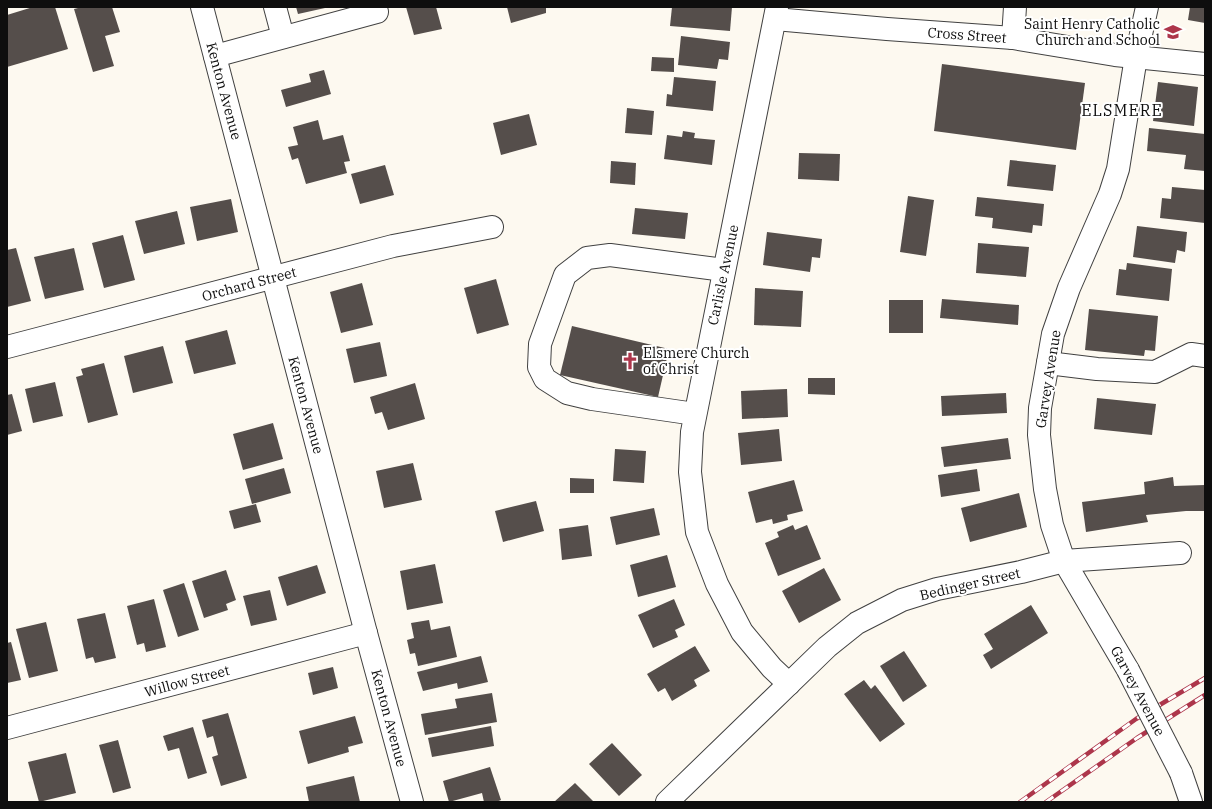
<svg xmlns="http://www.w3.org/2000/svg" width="1212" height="809" viewBox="0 0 1212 809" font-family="'IBM Plex Serif',serif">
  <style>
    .building { fill: #554e4b }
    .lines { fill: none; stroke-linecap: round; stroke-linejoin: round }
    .minor-casing { stroke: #414141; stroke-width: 24 }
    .minor { stroke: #fff; stroke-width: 22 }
    .rail-casing { stroke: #ad364b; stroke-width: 4.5 }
    .rail { stroke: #fff; stroke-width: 3; stroke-dasharray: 9; stroke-linecap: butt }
    .minor-bridge-casing { stroke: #414141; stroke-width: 24; stroke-linecap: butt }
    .minor-bridge { stroke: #fff; stroke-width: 22 }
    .labels { text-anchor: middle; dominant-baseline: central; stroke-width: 4; stroke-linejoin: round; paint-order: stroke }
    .poi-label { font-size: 14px; fill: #0e0e0e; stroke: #fff; text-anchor: end }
    .street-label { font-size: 14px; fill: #0e0e0e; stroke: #fff }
    .quarter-label { font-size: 16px; letter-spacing: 1px; fill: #0e0e0e; stroke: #fff }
  </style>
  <rect width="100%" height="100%" fill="#fdf9f0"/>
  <g class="building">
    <polygon points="33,7 55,7 68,49 7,67 7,15"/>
    <polygon points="82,7 112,7 120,32 105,36 114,66 93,72 74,9"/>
    <polygon points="296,7 325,7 325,8 298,14"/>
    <polygon points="406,7 436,7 442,29 414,35"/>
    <polygon points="507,7 546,7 546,13 511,23"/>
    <polygon points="672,7 732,7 730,31 670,26"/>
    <polygon points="1190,7 1205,7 1205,23 1188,20"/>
    <polygon points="681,36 730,42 728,60 719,59 717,69 678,65"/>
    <polygon points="652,57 674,58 674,72 651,71"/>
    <polygon points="942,64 1085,83 1076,150 934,131"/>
    <polygon points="324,70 331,94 286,107 281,90 311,82 309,74"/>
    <polygon points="674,77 716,81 713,111 666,106 667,94 672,95"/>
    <polygon points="1158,82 1198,87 1194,126 1153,121"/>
    <polygon points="627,108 654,111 652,135 625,133"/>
    <polygon points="529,114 537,145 501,155 493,123"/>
    <polygon points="318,120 323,140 343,135 350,161 344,162 347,173 306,184 298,158 292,160 288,147 298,145 293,127"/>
    <polygon points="1149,128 1205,134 1205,171 1184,169 1186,155 1147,151"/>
    <polygon points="683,131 695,133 694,138 715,140 712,165 664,159 667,135 682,137"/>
    <polygon points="799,153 840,154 839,181 798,179"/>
    <polygon points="1010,160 1056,165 1053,191 1007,186"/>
    <polygon points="611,161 636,163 635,185 610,183"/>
    <polygon points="385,165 394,195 360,204 351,174"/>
    <polygon points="1172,187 1205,190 1205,223 1160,218 1162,198 1171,199"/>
    <polygon points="908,196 934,200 926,256 900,252"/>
    <polygon points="977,197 1044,204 1042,226 1033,225 1032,233 992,228 993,218 975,216"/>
    <polygon points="231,199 238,232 197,241 190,207"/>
    <polygon points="635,208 688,213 685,239 632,234"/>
    <polygon points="177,211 185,244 144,254 135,221"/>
    <polygon points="1137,226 1187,232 1185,252 1177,250 1175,263 1133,257"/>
    <polygon points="767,232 822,239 820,258 812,257 810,272 763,265"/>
    <polygon points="123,235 135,280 104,288 92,243"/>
    <polygon points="978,243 1029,247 1026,277 976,273"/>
    <polygon points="16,248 31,301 7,307 7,250"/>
    <polygon points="74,248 84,290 45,299 34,257"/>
    <polygon points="1127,263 1172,269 1169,301 1116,295 1119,269 1126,270"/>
    <polygon points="496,279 509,325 477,334 464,288"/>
    <polygon points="362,283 373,325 341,333 330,292"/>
    <polygon points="755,288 803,291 801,327 754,325"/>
    <polygon points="942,299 1019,305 1018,325 940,318"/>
    <rect x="889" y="300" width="34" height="33"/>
    <polygon points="1089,309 1158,316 1155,351 1145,350 1144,356 1085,350"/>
    <polygon points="572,326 669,349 658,397 560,375"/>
    <polygon points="227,330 236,364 194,374 185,341"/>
    <polygon points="380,342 387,376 354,383 346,349"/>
    <polygon points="163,346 173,383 133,393 124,356"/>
    <polygon points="104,363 118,415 88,423 76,377 83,375 81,369"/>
    <polygon points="808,378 835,378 835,395 808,394"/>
    <polygon points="55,382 63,416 33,423 25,389"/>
    <polygon points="415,383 425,419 388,430 382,412 375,414 370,397"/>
    <polygon points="787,389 788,417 742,419 741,391"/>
    <polygon points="1006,393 1007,413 942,416 941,396"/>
    <polygon points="12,394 22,431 7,435 7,395"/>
    <polygon points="1097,398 1156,404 1152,435 1094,429"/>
    <polygon points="273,423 283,459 243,470 233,434"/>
    <polygon points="779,429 782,461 741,465 738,433"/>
    <polygon points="1008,438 1011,459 944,467 941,447"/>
    <polygon points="615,449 646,451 644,483 613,481"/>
    <polygon points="413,463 422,500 384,508 376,471"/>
    <polygon points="284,468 291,493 252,504 245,479"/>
    <polygon points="977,469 980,491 941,497 938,475"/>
    <polygon points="1173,477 1174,486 1205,485 1205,511 1186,511 1146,515 1148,522 1086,532 1082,502 1145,494 1144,482"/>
    <polygon points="570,478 594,479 594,493 570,493"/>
    <polygon points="794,480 803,511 787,515 788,520 773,524 772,519 756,523 748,492"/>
    <polygon points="1019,493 1027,527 970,542 961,508"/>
    <polygon points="536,501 544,531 503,542 495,511"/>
    <polygon points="256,504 261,522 234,529 229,511"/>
    <polygon points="654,508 660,535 616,545 610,517"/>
    <polygon points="588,525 592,556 562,560 559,529"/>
    <polygon points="793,525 795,530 807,525 821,559 778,576 765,543 779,537 777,532"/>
    <polygon points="667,555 676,587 638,597 630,565"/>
    <polygon points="435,564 443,603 407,610 400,571"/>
    <polygon points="317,565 326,593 287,606 278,577"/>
    <polygon points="824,568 841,600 799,623 782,591"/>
    <polygon points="226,570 236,600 226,604 228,610 204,618 192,581"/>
    <polygon points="184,583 199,630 178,637 163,590"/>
    <polygon points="270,590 277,620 251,626 243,596"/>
    <polygon points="154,599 166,647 146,652 144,643 137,645 127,606"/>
    <polygon points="674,599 685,625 675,630 678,637 653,648 638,615"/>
    <polygon points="1031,605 1048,633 991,669 983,655 993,649 984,634"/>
    <polygon points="105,613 116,658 95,663 93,657 86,659 77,619"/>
    <polygon points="429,620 431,630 450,626 457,657 418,666 415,653 410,654 407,640 414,638 411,623"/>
    <polygon points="46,622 58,671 29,678 16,629"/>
    <polygon points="11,642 21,680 7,683 7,643"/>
    <polygon points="695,646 710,671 694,680 697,686 672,701 665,688 658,692 647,674"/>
    <polygon points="904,651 927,686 903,702 880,666"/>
    <polygon points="481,656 488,682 458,689 457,683 423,691 417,672"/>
    <polygon points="333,667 338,688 313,695 308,673"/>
    <polygon points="864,680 871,689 875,685 905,724 880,742 844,694"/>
    <polygon points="492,693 497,722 425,735 421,714 457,708 455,699"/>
    <polygon points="228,713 247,778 221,786 212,757 218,755 213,736 207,738 202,720"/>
    <polygon points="355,716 363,743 348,747 349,752 308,764 299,731"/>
    <polygon points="491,726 494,746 432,757 428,738"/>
    <polygon points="193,727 207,773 188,779 179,748 168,751 163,736"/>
    <polygon points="118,740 131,788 113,793 99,745"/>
    <polygon points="612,743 642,775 619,796 589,764"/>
    <polygon points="66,753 76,793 39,802 28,762"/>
    <polygon points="490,767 501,800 496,802 484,802 482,793 449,802 443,781"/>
    <polygon points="354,776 360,802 309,802 306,787"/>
    <polygon points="575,783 594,802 554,802"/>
  </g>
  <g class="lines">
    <g class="minor-casing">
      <g id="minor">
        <polyline points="202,7 366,633 412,802"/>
        <polyline points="275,7 283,37"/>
        <polyline points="777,7 692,432 690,472 697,532 717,584 742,632 772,668 789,684"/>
        <polyline points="775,19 887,29 1013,38 1115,55 1205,64"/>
        <polyline points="1013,38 1015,7"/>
        <polyline points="215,56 377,12"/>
        <polyline points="7,347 393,246 492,227"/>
        <polyline points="1048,363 1097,369 1155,372 1191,354 1205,356"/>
        <polyline points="695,414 592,399 567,393 545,379 539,367 540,344 565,275 587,258 610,255 724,270"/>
        <polyline points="1128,670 1064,561 1052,525 1045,489 1039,435 1040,408 1053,334 1069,288 1110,194 1118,169 1136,57 1147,7"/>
        <polyline points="7,728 366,633"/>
        <polyline points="1181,773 1191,802"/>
        <polyline points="667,802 827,647 857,623 902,600 937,589 1021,572 1064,561 1180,553"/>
      </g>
    </g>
    <use href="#minor" class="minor"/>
    <g class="rail-casing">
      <g id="rail">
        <polyline points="1020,802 1136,719 1205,678"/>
        <polyline points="1046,802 1137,738 1205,695"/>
      </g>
    </g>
    <use href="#rail" class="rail"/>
    <g class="minor-bridge-casing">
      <polyline id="minor-bridge" points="1128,670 1181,773"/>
    </g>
    <use href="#minor-bridge" class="minor-bridge"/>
  </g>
  <defs>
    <g id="school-bare" transform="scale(1.38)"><path d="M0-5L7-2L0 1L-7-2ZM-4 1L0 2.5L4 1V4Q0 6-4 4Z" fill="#ad364b" stroke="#fff" stroke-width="2.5" paint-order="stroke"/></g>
    <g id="church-bare" transform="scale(1.38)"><path d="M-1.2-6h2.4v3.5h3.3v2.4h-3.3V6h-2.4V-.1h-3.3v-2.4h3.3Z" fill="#ad364b" stroke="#fff" stroke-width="2.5" paint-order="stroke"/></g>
  </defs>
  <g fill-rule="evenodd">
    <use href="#school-bare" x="1173" y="32"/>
    <use href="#church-bare" x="630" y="361"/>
  </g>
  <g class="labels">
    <g class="poi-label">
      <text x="1160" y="24">Saint Henry Catholic<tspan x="1160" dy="16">Church and School</tspan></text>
      <text x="643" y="353" text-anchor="start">Elsmere Church<tspan x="643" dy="16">of Christ</tspan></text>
    </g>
    <g class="street-label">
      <text transform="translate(967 35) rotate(4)">Cross Street</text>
      <text transform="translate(224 91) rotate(75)">Kenton Avenue</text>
      <text transform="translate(723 275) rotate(-78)">Carlisle Avenue</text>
      <text transform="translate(249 284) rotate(-15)">Orchard Street</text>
      <text transform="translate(1048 379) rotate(-81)">Garvey Avenue</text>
      <text transform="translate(306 405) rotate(75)">Kenton Avenue</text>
      <text transform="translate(970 584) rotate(-13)">Bedinger Street</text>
      <text transform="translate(187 681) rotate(-15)">Willow Street</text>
      <text transform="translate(1138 691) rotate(62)">Garvey Avenue</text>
      <text transform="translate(389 718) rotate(75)">Kenton Avenue</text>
    </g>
    <g class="quarter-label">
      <text x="1122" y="110">ELSMERE</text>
    </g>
  </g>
  <rect width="1212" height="809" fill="none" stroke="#0e0e0e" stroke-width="16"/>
</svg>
